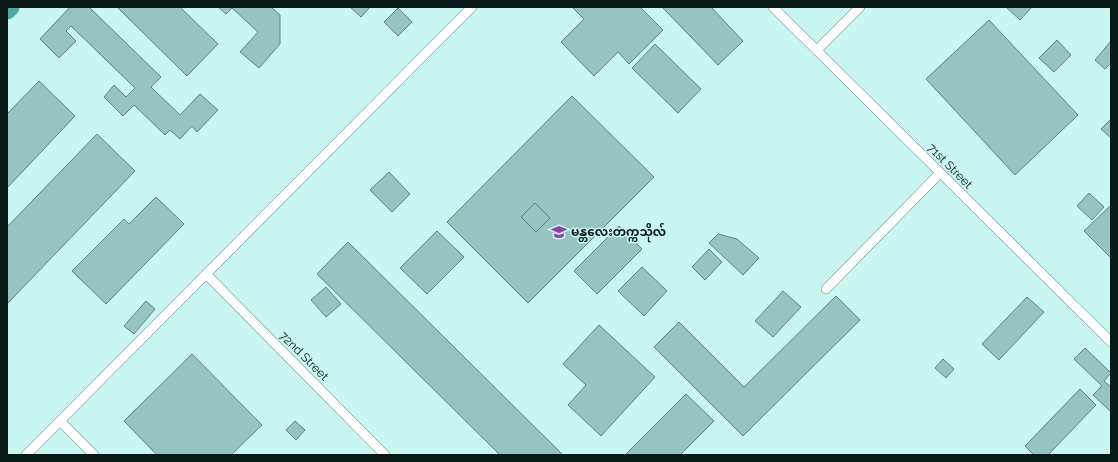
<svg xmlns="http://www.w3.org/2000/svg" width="1118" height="462" viewBox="0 0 1118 462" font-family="Raleway,'Noto Sans Myanmar',sans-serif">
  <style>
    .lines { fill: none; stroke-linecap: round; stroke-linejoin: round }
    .canal { stroke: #51a8a1; stroke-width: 19 }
    .building { fill: #98c4bf; stroke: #5b8480; fill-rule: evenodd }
    .service-casing { stroke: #5b8581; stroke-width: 10 }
    .service { stroke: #fff; stroke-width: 9 }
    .labels { text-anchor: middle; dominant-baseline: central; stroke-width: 3; stroke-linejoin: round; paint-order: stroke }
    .street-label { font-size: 12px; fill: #071816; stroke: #caf6f2 }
    .poi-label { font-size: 12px; font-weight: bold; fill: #071816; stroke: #caf6f2; text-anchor: start }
  </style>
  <rect width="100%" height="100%" fill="#caf6f2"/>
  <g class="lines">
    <polyline class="canal" points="7,10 10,7"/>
  </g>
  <g class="building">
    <polygon points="70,7 89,7 161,77 151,87 180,115 200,94 218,110 197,132 192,126 180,139 170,130 165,135 134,105 123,116 104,97 114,85 126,97 135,88 71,26 66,31 76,41 59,58 40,39"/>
    <polygon points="117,7 180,7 218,44 187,76"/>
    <polygon points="218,7 271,7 280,15 280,44 259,68 240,52 258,32 232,8 226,14"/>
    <polygon points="350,7 370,7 361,17"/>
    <polygon points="572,7 640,7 663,30 629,64 618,52 594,76 561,42 584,19"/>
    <polygon points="662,7 711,7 743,41 718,65"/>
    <polygon points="1006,7 1032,7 1020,20"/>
    <polygon points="398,8 412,22 398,36 384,22"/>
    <polygon points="989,20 1078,115 1015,175 926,79"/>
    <polygon points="1057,40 1071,55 1054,72 1039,58"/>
    <polygon points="1111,41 1111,63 1105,69 1095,60"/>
    <polygon points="655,44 701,89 678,113 632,68"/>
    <polygon points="39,81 75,116 7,188 7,114"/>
    <path d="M572 96 654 177 528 303 447 222ZM535 203 550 218 536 232 521 217Z"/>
    <polygon points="1111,119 1111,138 1101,129"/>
    <polygon points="97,134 135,171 7,304 7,227"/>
    <polygon points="389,172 410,194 392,212 370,190"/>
    <polygon points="1089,193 1104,207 1092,220 1077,206"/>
    <polygon points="156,197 184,224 106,304 72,271 124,219 129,224"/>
    <polygon points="535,203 550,218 536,232 521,217"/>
    <polygon points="1111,205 1111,258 1084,231"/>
    <polygon points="619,226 642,249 597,294 574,271"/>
    <polygon points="437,231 464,257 427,294 400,268"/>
    <polygon points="718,234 737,239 759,258 743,275 709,243"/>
    <polygon points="348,242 563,455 500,455 317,274"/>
    <polygon points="709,249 722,262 705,280 692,267"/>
    <polygon points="642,267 667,291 644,316 618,291"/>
    <polygon points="326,287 341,304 326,317 311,300"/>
    <polygon points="783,291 801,307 773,337 755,321"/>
    <polygon points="836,296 860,320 743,436 654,347 679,322 744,387"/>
    <polygon points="1027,297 1044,312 999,360 982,344"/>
    <polygon points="146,301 155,309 134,334 124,326"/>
    <polygon points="599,325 655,377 601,436 568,405 586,385 563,364"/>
    <polygon points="1085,348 1111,373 1104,381 1111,387 1111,412 1093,395 1102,386 1074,359"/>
    <polygon points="192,354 262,425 231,455 157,455 124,421"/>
    <polygon points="943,359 954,369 946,378 935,368"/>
    <polygon points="1080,389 1096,405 1048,455 1034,455 1025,446"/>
    <polygon points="686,394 714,421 680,455 625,455"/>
    <polygon points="295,421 305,430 296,440 286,430"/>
  </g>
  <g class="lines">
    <g class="service-casing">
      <g id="service">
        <polyline points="773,7 1111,342"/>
        <polyline points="817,50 860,7"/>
        <polyline points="206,274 385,455"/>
        <polyline points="826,289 940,173"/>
        <polyline points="60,421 94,455"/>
        <polyline points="26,455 472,7"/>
      </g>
    </g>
    <use href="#service" class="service"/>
  </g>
  <defs>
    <g id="university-bare" transform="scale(1.2)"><path d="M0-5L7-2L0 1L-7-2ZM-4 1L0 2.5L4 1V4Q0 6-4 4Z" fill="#9340af" stroke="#caf6f2" stroke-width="2.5" paint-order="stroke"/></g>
  </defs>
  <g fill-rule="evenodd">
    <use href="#university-bare" x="559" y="232"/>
  </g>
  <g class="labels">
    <g class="street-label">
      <text transform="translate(950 166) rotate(45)">71st Street</text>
      <text transform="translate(304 356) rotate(45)">72nd Street</text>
    </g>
    <g class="poi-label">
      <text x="571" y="232">မန္တလေးတက္ကသိုလ်</text>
    </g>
  </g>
  <rect width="1118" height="462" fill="none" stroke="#071816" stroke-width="16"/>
</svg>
